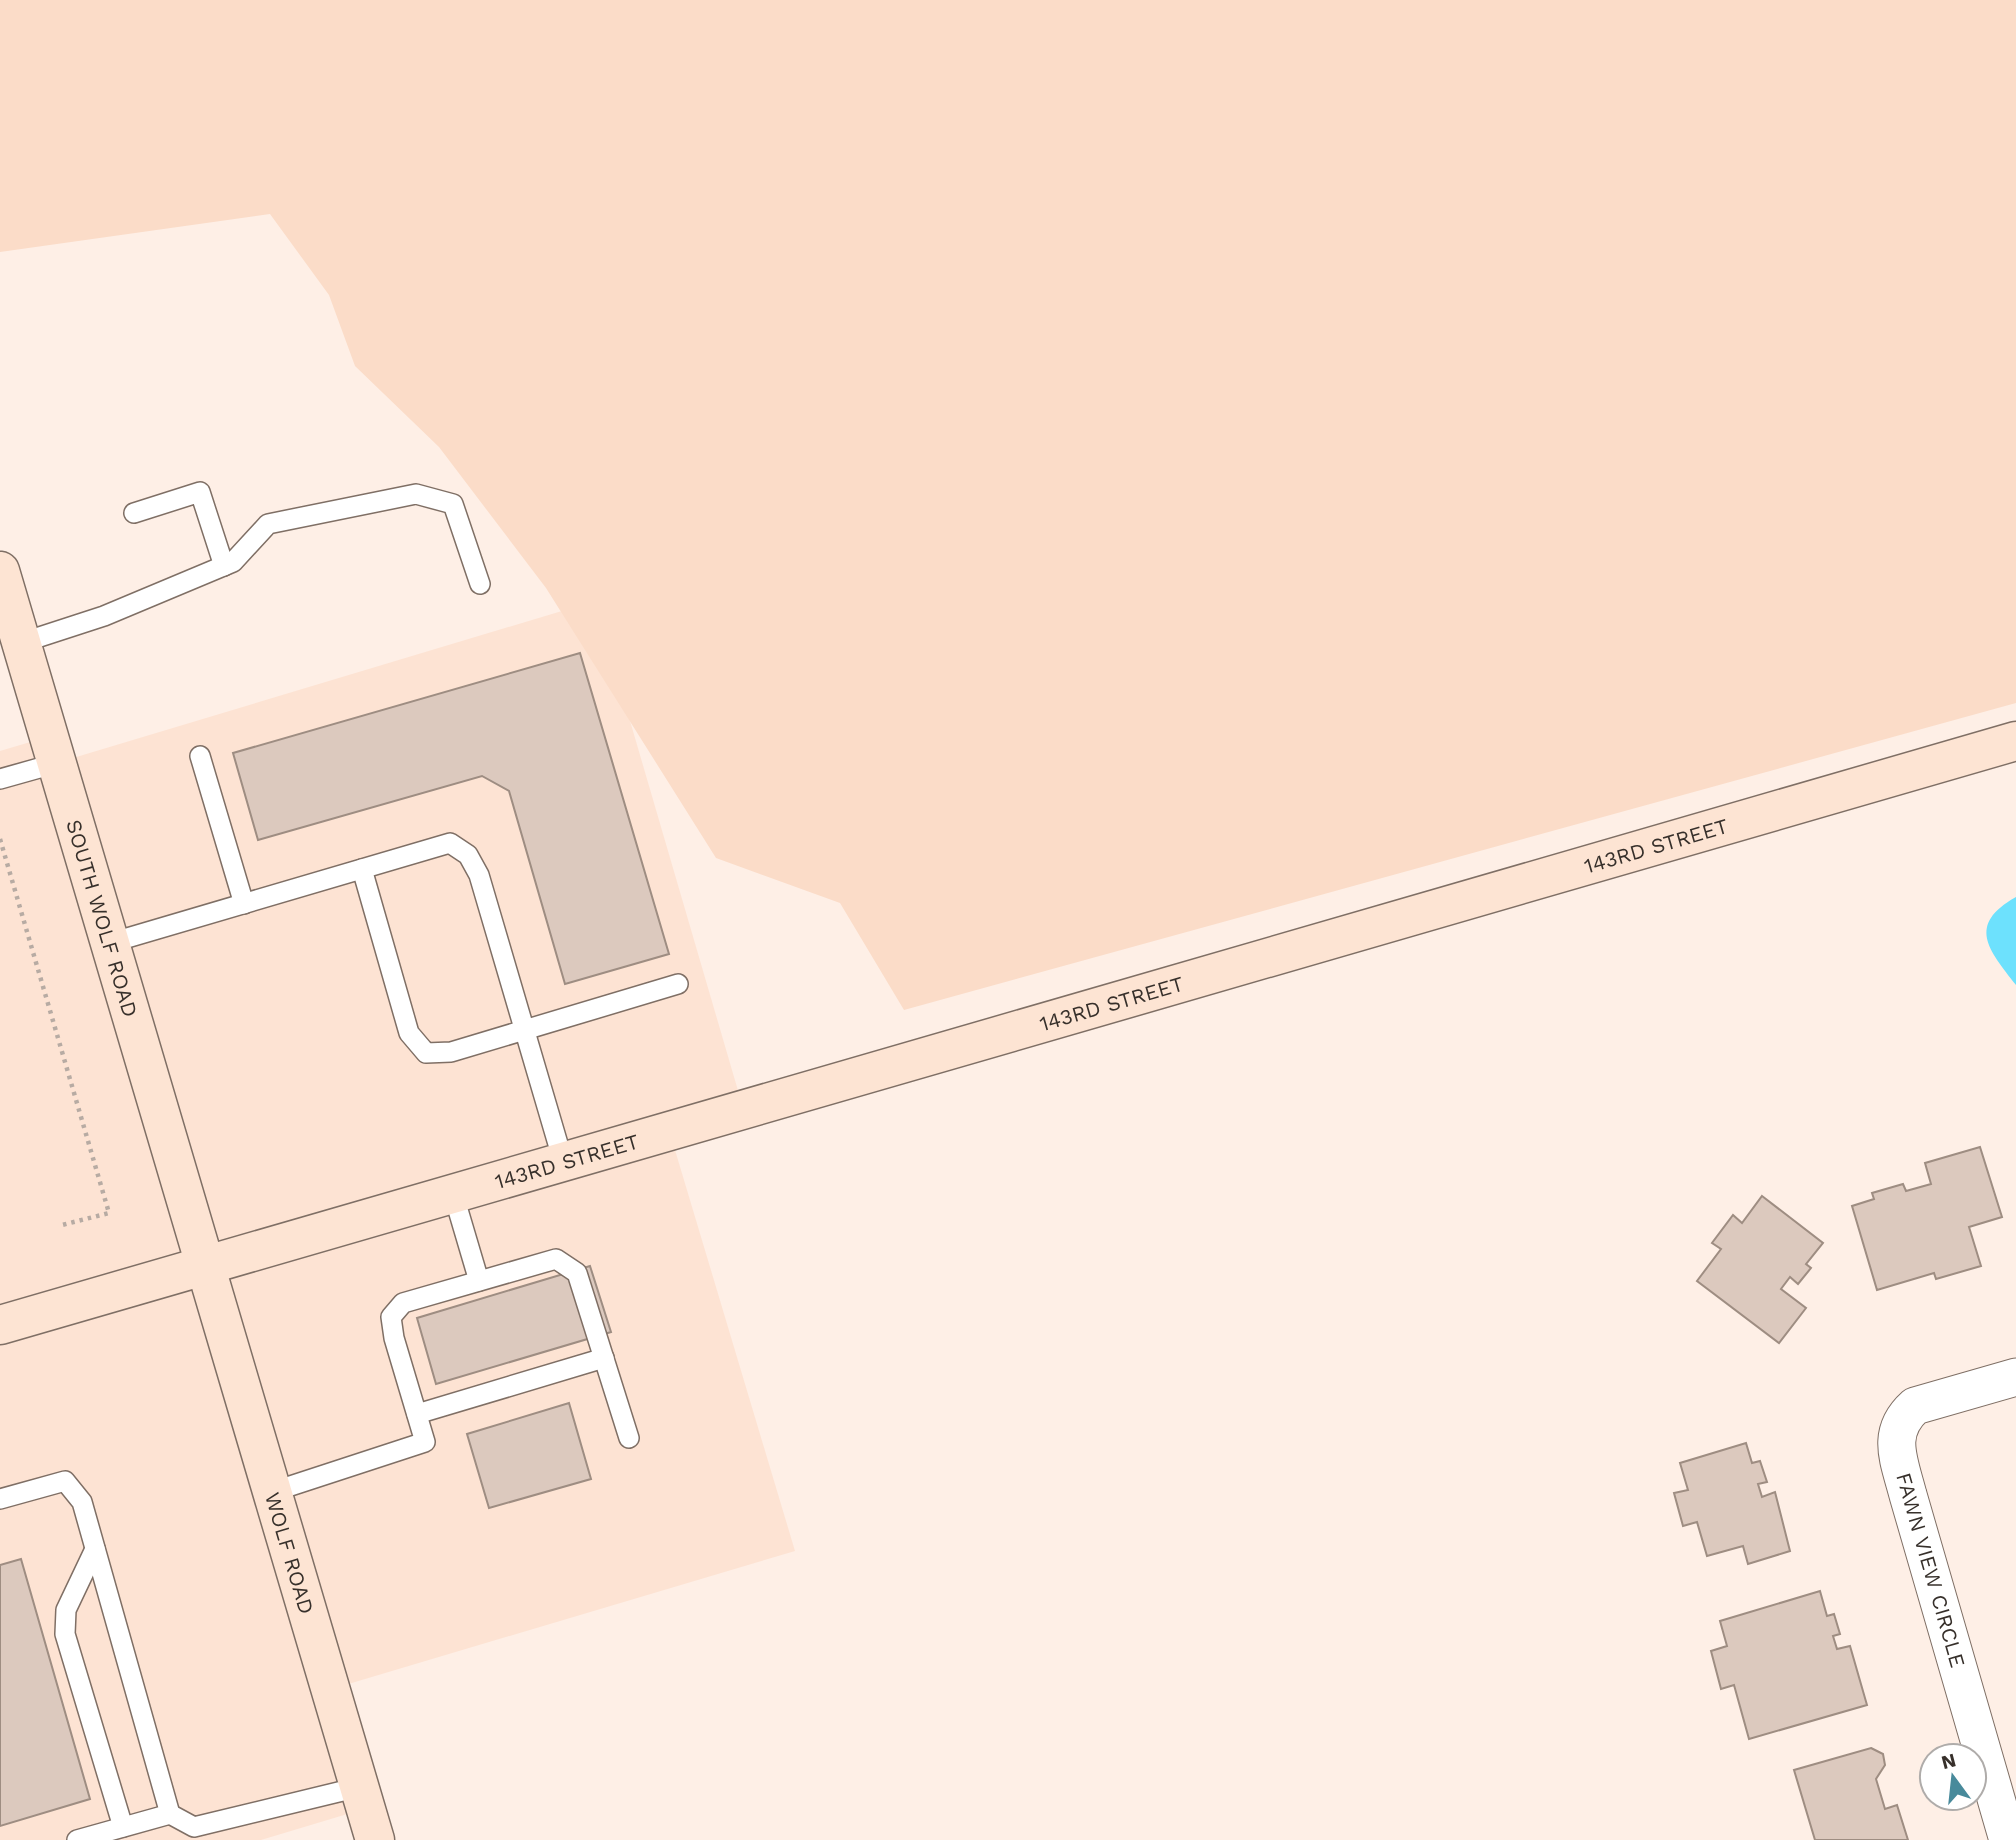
<svg xmlns="http://www.w3.org/2000/svg" width="2016" height="1840" viewBox="0 0 2016 1840" font-family="'Work Sans',sans-serif">
  <style>
    .built { fill: #fde3d3 }
    .green { fill: #fbdcc8 }
    .water { fill: #6de1fd }
    .building { fill: #dcc9be; stroke: #9e8d82; stroke-width: 2 }
    .lines { fill: none; stroke-linecap: round; stroke-linejoin: round }
    .lane-casing { stroke: #7f6f65; stroke-width: 22 }
    .street-casing { stroke: #7f6f65; stroke-width: 39 }
    .secondary-casing { stroke: #7f6f65; stroke-width: 41 }
    .path { stroke: #b7aba3; stroke-width: 4.5; stroke-dasharray: 3.5 5; stroke-linecap: butt }
    .lane { stroke: #fff; stroke-width: 19 }
    .street { stroke: #fff; stroke-width: 37 }
    .secondary { stroke: #fde4d3; stroke-width: 38 }
    .labels { text-anchor: middle; dominant-baseline: central; stroke-width: 5; stroke-linejoin: round; paint-order: stroke }
    .street-label { font-size: 21px; fill: #37302b; stroke: #fff }
  </style>
  <rect width="100%" height="100%" fill="#feefe6"/>
  <g class="built">
    <polygon points="595,601 739,1094 214,1247 73,758"/>
    <polygon points="37,740 187,1257 0,1310 0,751"/>
    <polygon points="672,1140 795,1551 345,1685 223,1274"/>
    <polygon points="195,1281 354,1812 261,1840 0,1840 0,1338"/>
  </g>
  <polygon class="green" points="0,0 2016,0 2016,703 904,1010 840,903 716,858 546,588 439,447 355,366 329,295 270,214 0,252"/>
  <path class="water" d="M2016 897V985C1989 950 1966 925 2016 897Z"/>
  <g class="building">
    <polygon points="580,653 669,954 565,984 509,791 482,776 258,840 233,753"/>
    <polygon points="1980,1147 2002,1217 1969,1227 1981,1266 1936,1279 1934,1273 1877,1290 1852,1206 1874,1199 1872,1193 1903,1184 1906,1191 1931,1184 1925,1163"/>
    <polygon points="1762,1196 1823,1243 1806,1264 1811,1268 1798,1284 1790,1277 1781,1289 1806,1308 1779,1343 1697,1281 1721,1249 1712,1243 1733,1215 1742,1223"/>
    <polygon points="590,1266 611,1332 436,1384 417,1318"/>
    <polygon points="569,1403 591,1479 489,1508 467,1434"/>
    <polygon points="1746,1443 1752,1463 1760,1461 1767,1482 1758,1484 1762,1497 1775,1492 1790,1551 1748,1564 1743,1546 1707,1556 1697,1522 1683,1526 1674,1493 1688,1490 1680,1463"/>
    <polygon points="21,1559 90,1799 0,1826 0,1565"/>
    <polygon points="1820,1591 1827,1616 1834,1614 1840,1634 1833,1636 1837,1649 1850,1646 1867,1705 1749,1739 1734,1685 1721,1689 1711,1651 1727,1646 1720,1621"/>
    <polygon points="1871,1748 1883,1754 1885,1765 1876,1779 1885,1809 1897,1805 1908,1840 1815,1840 1794,1770"/>
  </g>
  <g class="lines">
    <g class="lane-casing">
      <g id="lane">
        <polyline points="134,513 200,492 224,566"/>
        <polyline points="21,643 104,616 233,562 268,524 416,494 453,504 480,584"/>
        <polyline points="200,756 244,904"/>
        <polyline points="0,779 57,763"/>
        <polyline points="362,869 409,1033 426,1053 451,1052 678,984"/>
        <polyline points="110,943 450,843 468,855 479,875 563,1161"/>
        <polyline points="453,1193 479,1281"/>
        <polyline points="417,1414 604,1358"/>
        <polyline points="272,1492 425,1442 394,1338 391,1317 403,1303 556,1259 577,1273 629,1438"/>
        <polyline points="0,1499 65,1481 82,1502 170,1814 194,1827 359,1787"/>
        <polyline points="95,1549 66,1610 65,1634 123,1827"/>
        <polyline points="77,1840 170,1814"/>
      </g>
    </g>
    <g class="street-casing">
      <path id="street" d="M2008 1840 1908 1495C1899 1460 1885 1433 1915 1406L2016 1377"/>
    </g>
    <g class="secondary-casing">
      <g id="secondary">
        <path id="s1" d="M0 571 375 1840"/>
        <path id="s2" d="M0 1325 2016 741"/>
      </g>
    </g>
    <polyline class="path" points="0,839 109,1213 62,1225"/>
    <use href="#lane" class="lane"/>
    <use href="#street" class="street"/>
    <use href="#secondary" class="secondary"/>
  </g>
  <g class="labels">
    <g class="street-label">
      <text stroke="none"><textPath href="#s2" startOffset="1724">143RD STREET</textPath></text>
      <text stroke="none"><textPath href="#s1" startOffset="362">SOUTH WOLF ROAD</textPath></text>
      <text stroke="none"><textPath href="#s2" startOffset="1157">143RD STREET</textPath></text>
      <text stroke="none"><textPath href="#s2" startOffset="590">143RD STREET</textPath></text>
      <text stroke="none"><textPath href="#s1" startOffset="1024">WOLF ROAD</textPath></text>
      <text transform="translate(1931 1570) rotate(74)">FAWN VIEW CIRCLE</text>
    </g>
  </g>
  <g transform="translate(1953 1777) rotate(345)"><circle r="33" fill="#ffffff" stroke="#afacaa" stroke-width="2"/>
  <path d="M0-5L12 26L0 18L-12 26Z" fill="#488a9b"/>
  <text y="-10" font-size="19" font-weight="bold" text-anchor="middle" fill="#37302b">N</text>
  </g>
</svg>
